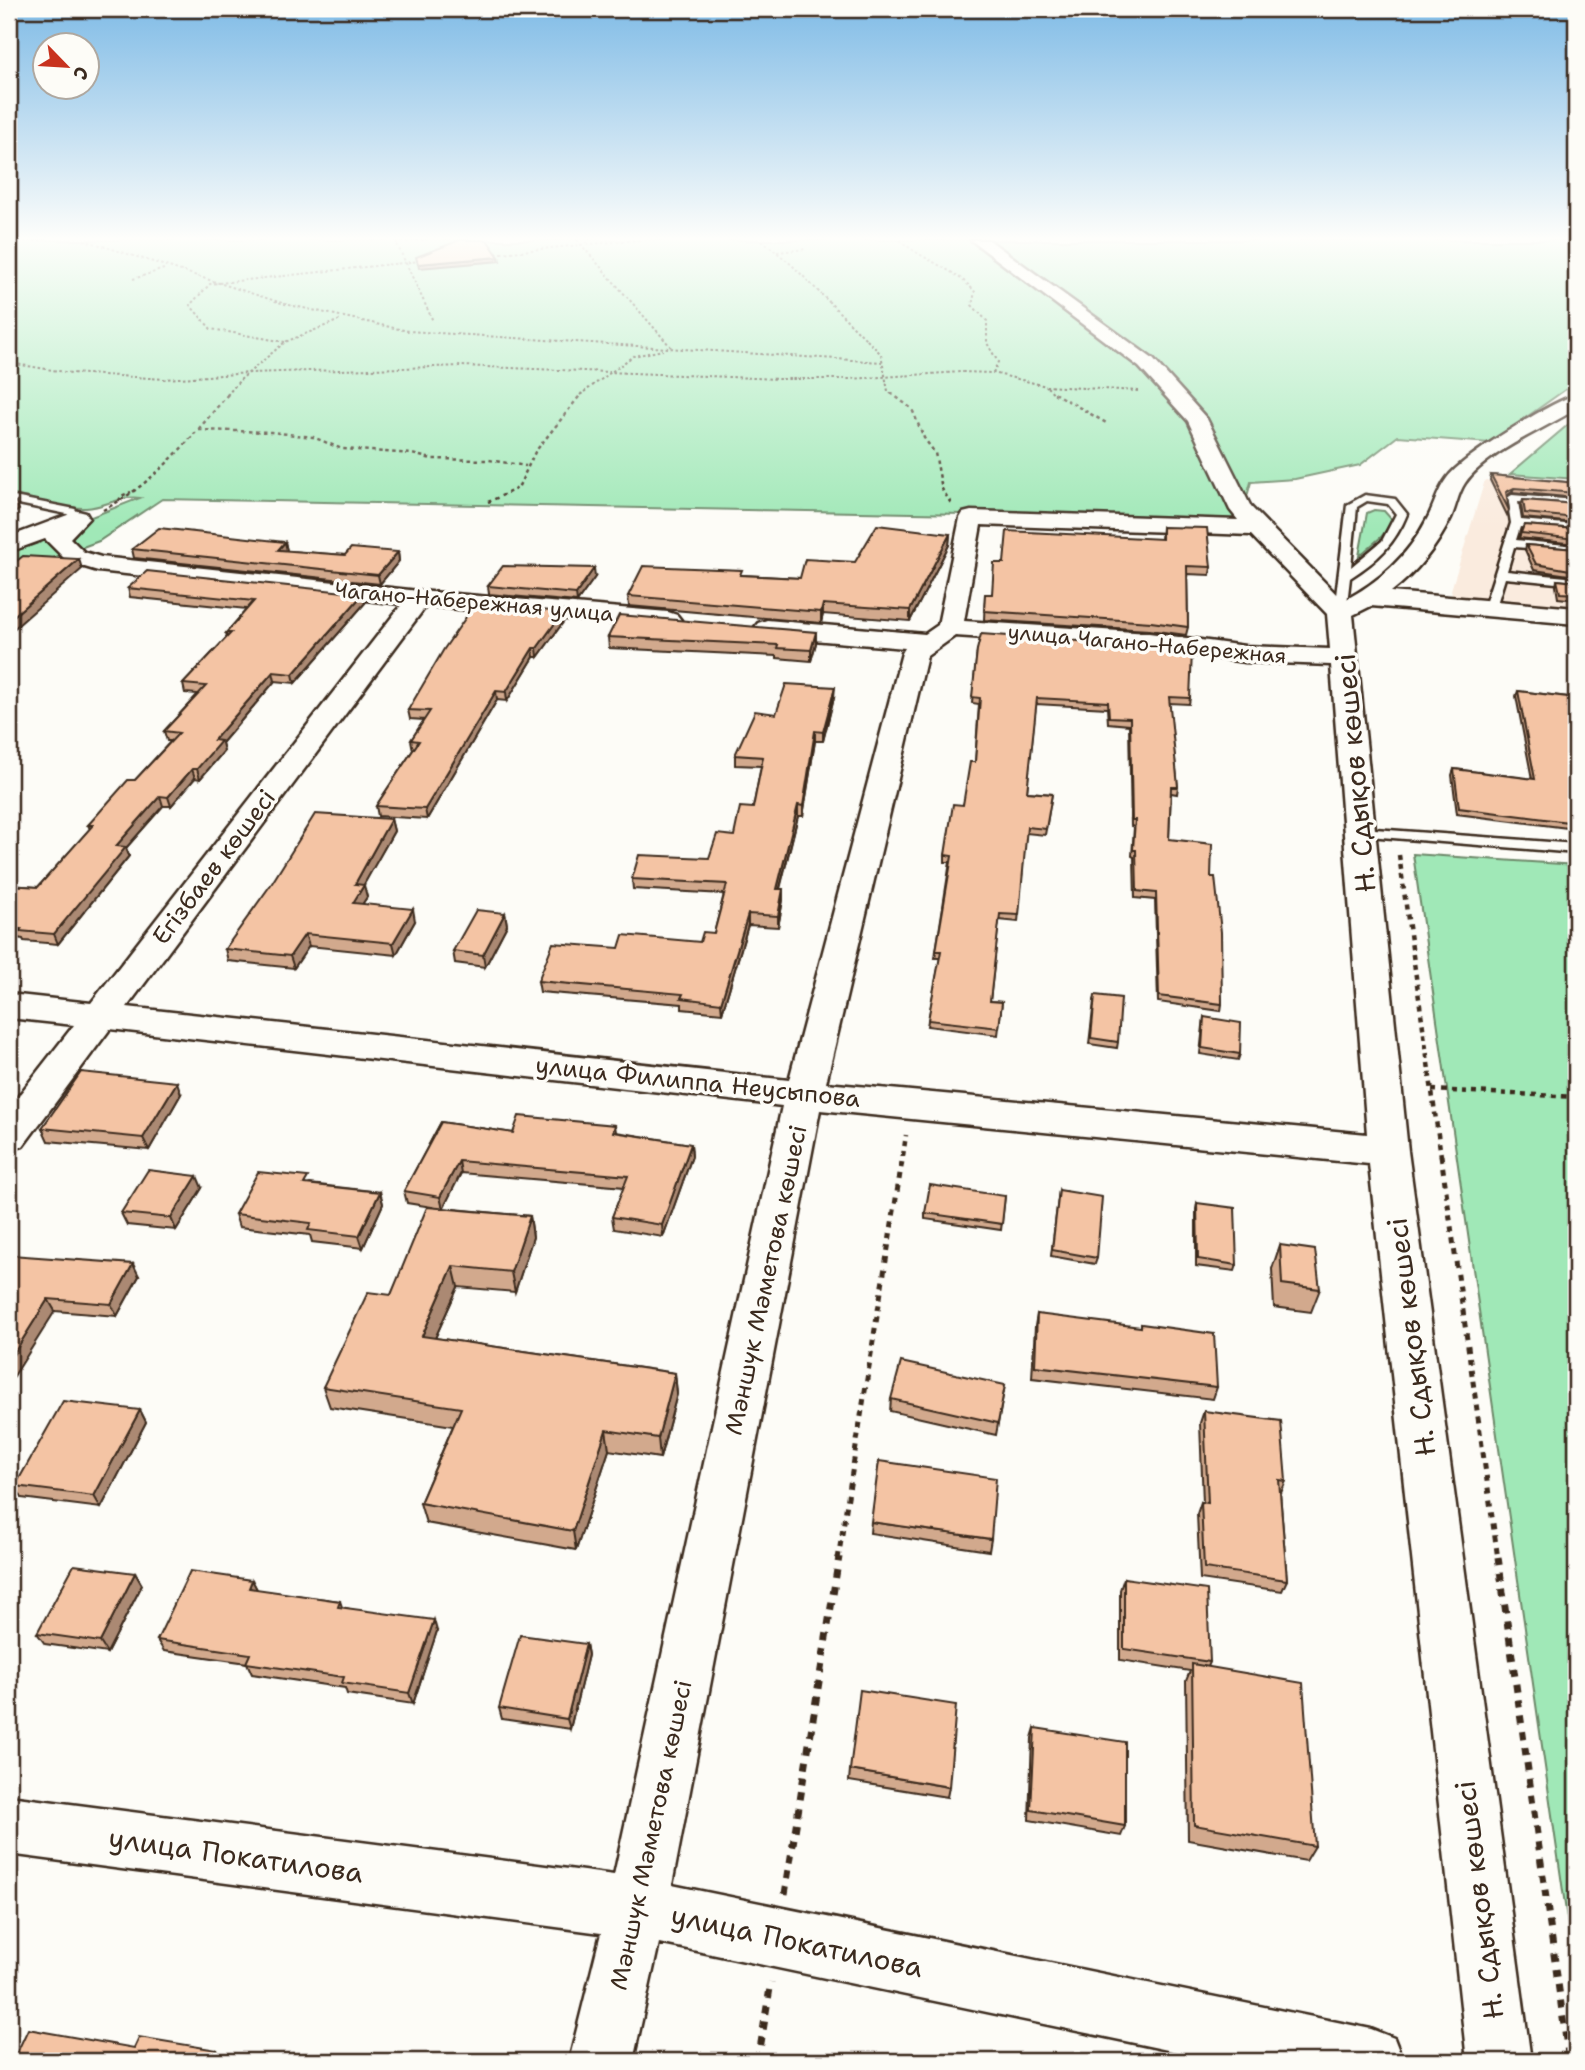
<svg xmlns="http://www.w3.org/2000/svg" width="1585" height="2070" viewBox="0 0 1585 2070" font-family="'Shantell Sans',sans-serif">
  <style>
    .built { fill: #faebde }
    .green { fill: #a0e8b7; stroke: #6e896a; stroke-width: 2 }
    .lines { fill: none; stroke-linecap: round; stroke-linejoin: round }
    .lane-casing { stroke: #3b2a1e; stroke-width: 5 }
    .street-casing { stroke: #3b2a1e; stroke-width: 5 }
    .path-far4 { stroke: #3b2a1e; stroke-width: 2; stroke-dasharray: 2.5 2.5; stroke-linecap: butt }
    .path-far3 { stroke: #3b2a1e; stroke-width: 2.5; stroke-dasharray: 3.5 3.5; stroke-linecap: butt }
    .path-far2 { stroke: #3b2a1e; stroke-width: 4.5; stroke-dasharray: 5 5; stroke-linecap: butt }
    .path-far1 { stroke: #3b2a1e; stroke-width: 5; stroke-dasharray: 6 6; stroke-linecap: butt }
    .path { stroke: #3b2a1e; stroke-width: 7; stroke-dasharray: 8 8; stroke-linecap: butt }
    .lane { fill: #fdfcf7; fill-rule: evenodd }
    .street { fill: #fdfcf7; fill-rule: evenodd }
    .wall { fill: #d2a98d; stroke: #3b2a1e; stroke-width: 2 }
    .shaded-wall { fill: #ab8973; stroke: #3b2a1e; stroke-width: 2 }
    .building { fill: #f4c4a4; stroke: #3b2a1e; stroke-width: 2 }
    .labels { text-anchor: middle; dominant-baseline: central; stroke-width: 7; stroke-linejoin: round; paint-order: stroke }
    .far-street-label { font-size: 21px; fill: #3b2a1e; stroke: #fdfcf7 }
    .street-label { font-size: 24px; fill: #3b2a1e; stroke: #fdfcf7 }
    .near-street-label { font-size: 28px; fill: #3b2a1e; stroke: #fdfcf7 }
  </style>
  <rect width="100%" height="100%" fill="#fdfcf7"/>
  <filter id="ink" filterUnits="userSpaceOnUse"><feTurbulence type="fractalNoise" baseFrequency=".0143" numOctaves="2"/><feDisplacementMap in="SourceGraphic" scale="14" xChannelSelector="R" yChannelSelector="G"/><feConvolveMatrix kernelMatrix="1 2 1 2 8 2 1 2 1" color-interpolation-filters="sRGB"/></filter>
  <g filter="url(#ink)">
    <polygon class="built" points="1485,480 1576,488 1576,608 1452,595 1451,590"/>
    <g class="green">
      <path d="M9 240H1576V382L1490 443 1398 436 1360 465 1295 479 1251 482 1240 522 965 514 162 499 99 541 9 574V549L140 498C121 495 106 507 86 508 62 509 33 498 9 494Z"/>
      <polygon points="1576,418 1576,479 1510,474"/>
      <polygon points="1374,510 1384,511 1393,521 1381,537 1359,556 1367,513"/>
      <polygon points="1413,854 1576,865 1576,1981"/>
    </g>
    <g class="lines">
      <g class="lane-casing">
        <g id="lane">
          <path d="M1365 495 1395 499 1407 514C1395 544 1377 561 1350 578L1346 612 1340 616 1334 612 1347 505ZM1367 501 1388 504 1396 514 1382 541 1351 567 1357 507Z"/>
          <polygon points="1512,495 1576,500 1576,506 1518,502 1521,520 1576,525 1576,531 1520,527 1516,540 1576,546 1576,552 1514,547 1507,571 1576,578 1576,585 1505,578 1496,607 1490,611 1484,607 1511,523 1507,498"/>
          <polygon points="9,496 75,509 83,518 78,521 67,514 9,502"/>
          <polygon points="1361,828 1576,844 1576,853 1356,835 1354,832 1356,829"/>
        </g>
      </g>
      <g class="street-casing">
        <path id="street" d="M971 240H989L1153 359 1207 419 1251 507 1343 601C1378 583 1408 556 1426 521 1434 507 1437 491 1447 478 1462 457 1552 401 1576 395V409C1543 430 1488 451 1465 483 1458 493 1456 507 1451 518 1437 547 1416 573 1391 592L1576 608V624L1371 606 1353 615 1408 1151 1531 2061H1467L1369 1164 820 1110 672 1885 1371 2029 1394 2038 1403 2061H1220L659 1943 633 2061H569L601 1933 9 1854V1796L614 1875 782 1106 110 1029 23 1146 9 1150V1108L74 1025 9 1018V994L91 1003 402 604 98 571 68 562 45 539 9 552V537L78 511 86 513 89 518 70 538 84 552 101 557 419 591 668 612 677 615 681 620 677 625 668 628 426 606 127 1007 789 1080 902 653 905 648 767 636 758 633 754 628 758 623 767 620 925 634 938 625 960 518 963 513 971 511 1238 520 1230 510 1188 421 1139 367ZM981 525 1251 535 1327 614 1330 649 1245 646 1149 633 964 621ZM955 636 1149 649 1245 662 1331 665 1367 1134 826 1083 927 656Z"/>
      </g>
      <g class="path-far4">
        <polyline points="84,240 285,304 408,331 882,362"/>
        <polyline points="395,240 433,321"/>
        <polyline points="577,240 671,347"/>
        <polyline points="762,240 792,265 881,354 888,391 893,395"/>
        <path d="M900 240C923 261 955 268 975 292L972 305 987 321V343L998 362 993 373"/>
        <polyline points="9,243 48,240"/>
        <polyline points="396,243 427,240"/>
        <polyline points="587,244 642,240"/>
        <polyline points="777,252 806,249"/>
        <polyline points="491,254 581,245 590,240"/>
        <polyline points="133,279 164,269"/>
        <polyline points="285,342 211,329 190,305 210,284 420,261"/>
        <polyline points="9,363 71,373 165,379 250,373 462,366 779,379 850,379 961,372 993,373 1046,386 1139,391"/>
        <polyline points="1047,387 1056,395"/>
        <polyline points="227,395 240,380 285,342 340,320"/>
        <polyline points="580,395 633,356 663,350"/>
      </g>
      <g class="path-far3">
        <polyline points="891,393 912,409 924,438 935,453 942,489 952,505"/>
        <polyline points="1054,393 1108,424"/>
        <polyline points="199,430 271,432 313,437 342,449 412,454 432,459 489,460 526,466"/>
        <polyline points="119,501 121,496 131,492"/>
        <polyline points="488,502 518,488 535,452 582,393"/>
        <path d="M103 510C156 483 191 438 229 393"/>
      </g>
      <g class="path-far2">
        <polyline points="1399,855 1441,1156"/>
        <polyline points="1432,1090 1576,1097"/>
        <polyline points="903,1156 906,1135"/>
      </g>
      <g class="path-far1">
        <polyline points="1441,1155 1498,1559"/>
        <polyline points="838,1559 903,1155"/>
      </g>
      <g class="path">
        <polyline points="1498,1557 1569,2061"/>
        <polyline points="785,1894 839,1557"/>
        <polyline points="758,2061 771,1982"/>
      </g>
      <use href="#lane" class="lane"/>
      <use href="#street" class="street"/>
    </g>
    <g class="wall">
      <polygon points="1491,475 1576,483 1576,498 1512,492 1507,496 1509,510 1507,515 1490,480"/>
      <polygon points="1523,500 1576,504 1576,523 1523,518 1521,505"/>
      <polygon points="1524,525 1576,529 1576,544 1519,538"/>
      <polygon points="1162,527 1211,567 1210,575 1187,574 1188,627 1186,635 1149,630 984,620 985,594 992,594 1004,563 1161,539"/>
      <polygon points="950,534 949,545 910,621 823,614 821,623 629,606 628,596 742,575 800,578"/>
      <polygon points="285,542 287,551 345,555 398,552 399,561 380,584 134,558 132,549"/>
      <polygon points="1526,545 1576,549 1576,576 1534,570 1525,550"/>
      <polygon points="595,577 577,602 489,594 488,586"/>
      <polygon points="1557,580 1576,582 1576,600 1558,598 1556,586"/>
      <polygon points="128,588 365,603 295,683 275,681 222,743 224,751 200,779 195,778 171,806 163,806 126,848 129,856 58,944 24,941 23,939 9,937 9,885 38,887 90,829 88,825 135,780 171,741 167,741 164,731 198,694 185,693 183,684 227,637 226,633 247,609 130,597"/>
      <polygon points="564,621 538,657 534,657 507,701 497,700 427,819 378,816 376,806 413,750 411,740 424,720 410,719 408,710"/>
      <polygon points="816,632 816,643 811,661 777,658 777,656 609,648 608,637"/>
      <polygon points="977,650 1190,698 1189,704 1169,703 1178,787 1177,794 1171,793 1169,839 1211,877 1222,1004 1221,1011 1158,1002 1155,900 1135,898 1134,857 1132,856 1134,827 1131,826 1129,725 1108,723 1107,708 1036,704 1027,792 1052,794 1045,835 1026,833 1018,922 999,920 990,1001 1002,1002 998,1035 927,1026 940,958 935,958 936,951 950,862 945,862 945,855 963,805 975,762 979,704 972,703"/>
      <polygon points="1518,691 1576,698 1576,829 1457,814 1452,775 1454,769 1532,779 1516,696"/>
      <polygon points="834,697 823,741 815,741 803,816 798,816 780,889 783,889 783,900 778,927 748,925 722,1013 682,1009 682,1004 540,992 538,981 619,948 700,942 714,933 724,894 633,889 632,879 709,858 734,836 753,808 761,766 735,765 735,755 776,714"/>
      <polygon points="391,819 394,831 363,885 367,897 362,904 415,921 396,955 309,946 294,968 228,961 225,949"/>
      <polygon points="505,913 507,925 485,967 455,963 453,951"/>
      <polygon points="1094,1001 1118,1042 1117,1048 1089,1044"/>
      <polygon points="1204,1017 1240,1054 1238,1060 1200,1054"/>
      <polygon points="181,1094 149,1150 48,1141 42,1128"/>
      <polygon points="441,1122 513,1133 615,1125 616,1132 691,1144 692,1156 663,1237 614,1229 612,1217 624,1187 461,1173 443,1208 530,1216 533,1237 515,1292 458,1287 435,1338 675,1373 677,1394 660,1458 609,1450 576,1550 426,1523 420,1503 453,1426 330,1407 323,1387 391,1295 432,1207 407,1203 404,1191"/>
      <polygon points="310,1184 380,1192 383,1204 363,1248 312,1242 310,1235 239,1227 235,1214"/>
      <polygon points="202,1188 176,1230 127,1225 121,1213"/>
      <polygon points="1059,1190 1097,1258 1095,1264 1051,1256"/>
      <polygon points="1005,1196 1001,1230 925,1219 925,1213"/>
      <polygon points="1197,1203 1237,1265 1235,1271 1196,1266 1196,1209"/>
      <polygon points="1280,1245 1320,1289 1311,1312 1274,1307 1272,1269"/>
      <polygon points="9,1259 139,1276 117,1316 55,1311"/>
      <polygon points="1037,1314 1217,1387 1213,1399 1032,1378 1035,1326"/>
      <polygon points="1005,1385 996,1435 890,1411 891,1399"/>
      <polygon points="140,1410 146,1422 101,1508 22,1498 15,1486"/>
      <polygon points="1204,1411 1286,1481 1281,1493 1280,1492 1287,1580 1282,1591 1200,1579 1197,1514 1201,1502 1203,1503 1200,1423"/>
      <polygon points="871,1522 991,1539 989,1551 870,1533"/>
      <polygon points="135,1573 142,1585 107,1653 45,1644 37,1633"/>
      <polygon points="1124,1578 1210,1662 1208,1667 1315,1846 1306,1861 1188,1840 1186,1681 1190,1671 1120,1660 1120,1590"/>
      <polygon points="252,1580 257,1590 340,1601 342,1607 437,1631 413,1704 347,1694 345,1688 252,1674 247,1663 164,1651 157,1640"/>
      <polygon points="586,1644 588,1655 570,1729 502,1719 499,1708"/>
      <polygon points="1035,1728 1125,1826 1121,1836 1029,1820 1032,1738"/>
      <polygon points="850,1770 949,1787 947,1797 849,1781"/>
    </g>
    <g class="shaded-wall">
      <polygon points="499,257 500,261 419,268 418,264"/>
      <polygon points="1514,488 1512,492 1505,497 1506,492"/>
      <polygon points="16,502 19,510 9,517 9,506"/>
      <polygon points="950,534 949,545 910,621 910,610"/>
      <polygon points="285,542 287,551 278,550"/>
      <polygon points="398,552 399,561 380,584 378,575"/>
      <polygon points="79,559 82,569 9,633 9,620"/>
      <polygon points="594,568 595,577 577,602 576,594"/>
      <polygon points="363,594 365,603 295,683 293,674"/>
      <polygon points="823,604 823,614 821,623 821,612"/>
      <polygon points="563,612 564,621 538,657 537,648"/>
      <polygon points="816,632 816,643 811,661 811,650"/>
      <polygon points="533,648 534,657 507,701 506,692"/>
      <polygon points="273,672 275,681 222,743 224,751 200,779 197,769 214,740"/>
      <polygon points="835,687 834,697 823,741 823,732"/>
      <polygon points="496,691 497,700 427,819 425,809"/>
      <polygon points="815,731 815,741 803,816 803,806"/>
      <polygon points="192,769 195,778 171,806 168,797"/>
      <polygon points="160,796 163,806 126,848 129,856 58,944 54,934 116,846"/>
      <polygon points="798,805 798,816 777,899 777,889"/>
      <polygon points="391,819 394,831 358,895 364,885 367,897 355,915 353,903 355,884"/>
      <polygon points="783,889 783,900 778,927 778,916"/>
      <polygon points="413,909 415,921 396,955 393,943"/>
      <polygon points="505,913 507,925 485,967 483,955"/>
      <polygon points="748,914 748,925 722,1013 721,1003"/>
      <polygon points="305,934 309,946 294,968 290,956"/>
      <polygon points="177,1082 181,1094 149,1150 143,1138"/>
      <polygon points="691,1144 692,1156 663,1237 662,1225"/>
      <polygon points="459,1161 461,1173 443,1209 440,1197"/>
      <polygon points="197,1176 202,1188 176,1230 171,1218"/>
      <polygon points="380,1192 383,1204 363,1248 359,1236"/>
      <polygon points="530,1216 533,1237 515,1292 511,1272"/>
      <polygon points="133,1264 139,1276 117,1316 111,1304"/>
      <polygon points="453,1266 458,1287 427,1356 422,1336"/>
      <polygon points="48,1299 55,1311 9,1384 9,1361"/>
      <polygon points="675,1373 677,1394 660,1458 658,1438"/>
      <polygon points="140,1410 146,1422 101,1508 94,1496"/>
      <polygon points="606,1430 609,1450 576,1550 573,1531"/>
      <polygon points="135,1573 142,1585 107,1653 100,1642"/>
      <polygon points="252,1580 258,1591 249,1588"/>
      <polygon points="434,1620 437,1631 413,1704 409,1693"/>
      <polygon points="586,1644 588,1655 570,1729 567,1719"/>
      <polygon points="217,2050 224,2059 223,2061 213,2061"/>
    </g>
    <g class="building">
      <polygon points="460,240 487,240 499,257 418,264 416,257"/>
      <polygon points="1491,475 1576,483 1576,493 1514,488 1506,492 1509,510"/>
      <polygon points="9,500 16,502 9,506"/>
      <polygon points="1523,500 1576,504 1576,518 1525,513"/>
      <polygon points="877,525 950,534 910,610 823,604 821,612 628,596 643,566 742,570 740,575 800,578 805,559 855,562"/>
      <polygon points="1524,525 1576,529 1576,539 1521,533"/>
      <polygon points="1162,527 1207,528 1211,567 1187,566 1188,627 1151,622 984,611 985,594 992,594 994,563 1004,563 1007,531 1162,539"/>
      <polygon points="159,528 285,542 278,550 345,555 351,548 398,552 378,575 132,549"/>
      <polygon points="1526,545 1576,549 1576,571 1536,564"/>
      <polygon points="23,556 79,559 9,620 9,567"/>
      <polygon points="503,566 594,568 576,594 488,586"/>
      <polygon points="147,571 363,594 293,674 273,672 214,740 221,741 197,769 192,769 168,797 160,796 116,846 126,847 54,934 19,931 21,929 9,928 9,885 38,887 93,825 88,825 128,780 135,780 179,733 164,731 206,686 183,684 231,633 226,633 254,601 128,588"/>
      <polygon points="1557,580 1576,582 1576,594 1560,593"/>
      <polygon points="475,604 563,612 537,648 533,648 506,692 496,691 425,809 376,806 419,741 411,740 430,711 408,710 444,649"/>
      <polygon points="619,615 816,632 811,650 777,648 778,645 608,637"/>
      <polygon points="981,634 1150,646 1192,651 1190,698 1169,697 1178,787 1171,787 1169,839 1212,844 1211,877 1215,877 1221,932 1222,1004 1159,996 1156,893 1137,891 1136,850 1133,850 1135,820 1132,820 1130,718 1109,717 1108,702 1037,698 1027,792 1052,794 1046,829 1027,827 1019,915 1000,914 990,1001 1002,1002 999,1028 928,1020 941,951 936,951 952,856 945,855 953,804 963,805 970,762 975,762 980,698 972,697 977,650"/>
      <polygon points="786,684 835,687 823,732 815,731 803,806 798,805 777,889 783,889 778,916 748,914 721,1003 681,998 683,994 538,981 553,943 619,948 623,935 700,942 703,932 714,933 727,884 632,879 639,855 709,858 717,834 734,836 740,807 753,808 763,757 735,755 755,711 776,714"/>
      <polygon points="1518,691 1576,698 1576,823 1459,808 1454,769 1535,779"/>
      <polygon points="315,814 391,819 355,884 364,885 353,903 413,909 393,943 305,934 290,956 225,949 272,883"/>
      <polygon points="476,910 505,913 483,955 453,951"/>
      <polygon points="1095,995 1121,998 1118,1042 1091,1038"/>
      <polygon points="1204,1017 1241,1023 1240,1054 1202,1048"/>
      <polygon points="81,1072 177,1082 143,1138 42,1128"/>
      <polygon points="519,1116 615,1125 613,1132 691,1144 662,1225 612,1217 628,1176 459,1161 440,1197 404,1191 441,1122 513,1133"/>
      <polygon points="148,1170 197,1176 171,1218 121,1213"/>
      <polygon points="258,1172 308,1177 304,1184 380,1192 359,1236 308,1230 311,1223 235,1214"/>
      <polygon points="930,1185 1005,1196 1002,1224 925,1213"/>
      <polygon points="1059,1190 1102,1197 1097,1258 1052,1250"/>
      <polygon points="1197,1203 1235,1208 1237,1265 1198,1259"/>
      <polygon points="427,1207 530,1216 511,1272 453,1266 422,1336 675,1373 658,1438 606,1430 573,1531 420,1503 461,1408 323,1387 368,1292 391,1295"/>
      <polygon points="1280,1245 1315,1250 1320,1289 1282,1284"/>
      <polygon points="11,1255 133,1264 111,1304 48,1299 9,1361 9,1259"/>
      <polygon points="1037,1314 1141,1327 1141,1324 1214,1334 1217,1387 1035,1366"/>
      <polygon points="901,1362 1005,1385 998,1423 891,1399"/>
      <polygon points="63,1401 140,1410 94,1496 15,1486"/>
      <polygon points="1204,1411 1281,1421 1286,1481 1279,1480 1287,1580 1204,1568 1201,1502 1208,1503"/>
      <polygon points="879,1461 996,1478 991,1539 871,1522"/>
      <polygon points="74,1565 135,1573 100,1642 37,1633"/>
      <polygon points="190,1571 252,1580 249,1588 340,1601 338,1607 434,1620 409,1693 342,1683 344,1677 246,1663 250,1654 157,1640"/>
      <polygon points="1124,1578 1207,1590 1210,1662 1124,1649"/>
      <polygon points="520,1635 586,1644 567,1719 499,1708"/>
      <polygon points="1192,1664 1303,1683 1315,1846 1194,1825"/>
      <polygon points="860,1690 956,1705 949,1787 850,1770"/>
      <polygon points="1035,1728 1125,1742 1125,1826 1031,1810"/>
      <polygon points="28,2029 134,2048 139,2037 217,2050 213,2061 13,2061"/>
    </g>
  </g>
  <linearGradient id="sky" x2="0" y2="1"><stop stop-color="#7fbbe6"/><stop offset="0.45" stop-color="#fefefb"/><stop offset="1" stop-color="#fefefb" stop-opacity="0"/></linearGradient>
  <rect width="1585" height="530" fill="url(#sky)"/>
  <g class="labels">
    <g class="far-street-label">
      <text transform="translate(474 602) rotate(5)">Чагано-Набережная улица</text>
      <text transform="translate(1147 644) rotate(5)">улица Чагано-Набережная</text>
    </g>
    <g class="street-label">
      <text transform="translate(214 867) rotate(-53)">Егізбаев көшесі</text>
      <text transform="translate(698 1082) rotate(6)">улица Филиппа Неусыпова</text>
      <text transform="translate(766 1280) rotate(-78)">Мәншүк Мәметова көшесі</text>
      <text transform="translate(651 1835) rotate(-78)">Мәншүк Мәметова көшесі</text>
    </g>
    <g class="near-street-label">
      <text transform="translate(1355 773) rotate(-95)">Н. Сдықов көшесі</text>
      <text transform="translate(1411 1337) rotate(-97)">Н. Сдықов көшесі</text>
      <text transform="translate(236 1855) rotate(8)">улица Покатилова</text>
      <text transform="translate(1479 1900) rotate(-97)">Н. Сдықов көшесі</text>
      <text transform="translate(797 1941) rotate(12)">улица Покатилова</text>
    </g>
  </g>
  <rect width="1585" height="2070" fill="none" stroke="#fdfcf7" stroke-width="35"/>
  <rect x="18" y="18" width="1550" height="2035" fill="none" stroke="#3b2a1e" stroke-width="2.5" filter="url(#ink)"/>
  <g transform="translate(66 66) rotate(115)"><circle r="33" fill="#fdfcf7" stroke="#afa8a0" stroke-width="2"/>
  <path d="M0-5L12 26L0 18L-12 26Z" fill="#c8321e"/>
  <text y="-10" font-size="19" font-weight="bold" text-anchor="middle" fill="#3b2a1e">С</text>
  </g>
</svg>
